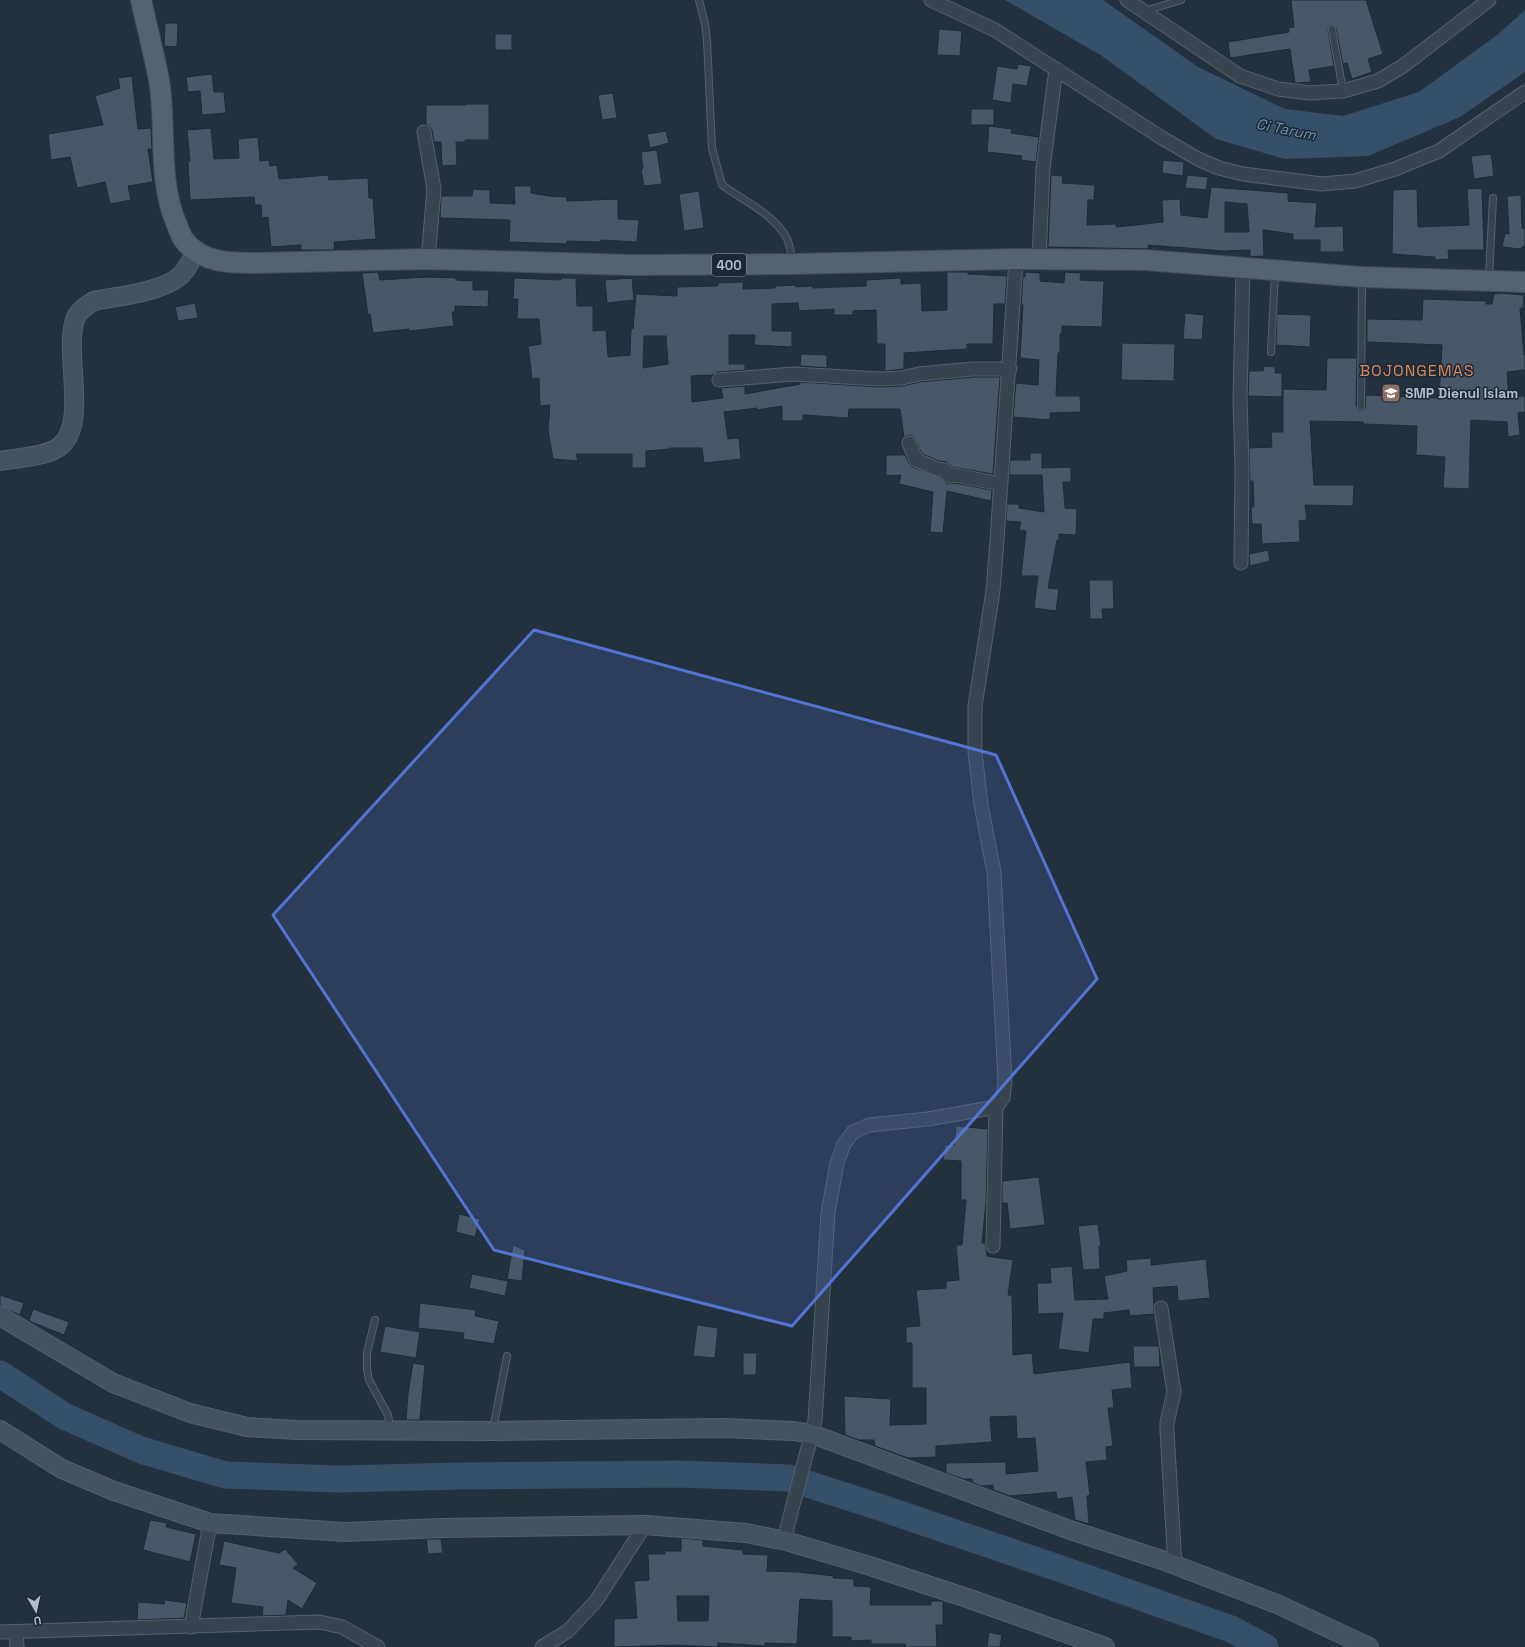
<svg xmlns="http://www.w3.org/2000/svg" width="1525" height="1647" viewBox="0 0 1525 1647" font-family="'Space Grotesk',sans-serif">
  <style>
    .water { fill: #375069 }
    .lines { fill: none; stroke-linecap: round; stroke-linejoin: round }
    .river { stroke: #375069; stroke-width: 27 }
    .building { fill: #485868; stroke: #1e2a36; fill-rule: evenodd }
    .lane-casing { stroke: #55606d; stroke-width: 8 }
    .street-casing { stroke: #55606d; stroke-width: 15 }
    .secondary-casing { stroke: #55606d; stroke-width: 20 }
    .primary-casing { stroke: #404c58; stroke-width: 22 }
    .lane { stroke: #37434f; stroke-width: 6 }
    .street { stroke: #37434f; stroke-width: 13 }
    .secondary { stroke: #445262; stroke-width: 18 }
    .primary { stroke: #55626f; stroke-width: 20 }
    .marked { fill: #5275d3; fill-opacity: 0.2; stroke: #5275d3; stroke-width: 3; stroke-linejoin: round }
    .labels { text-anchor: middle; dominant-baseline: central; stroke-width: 3; stroke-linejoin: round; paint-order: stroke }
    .shield { fill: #1c2834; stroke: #86909d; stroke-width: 1 }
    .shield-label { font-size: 13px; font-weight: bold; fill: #b3bdca }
    .poi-label { font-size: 14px; font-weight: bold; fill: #b3bdca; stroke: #1c2834; text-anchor: start }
    .water-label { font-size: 15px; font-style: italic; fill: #7191ae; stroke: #1c2834 }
    .quarter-label { font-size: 16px; letter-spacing: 1px; fill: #da895d; stroke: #1c2834 }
  </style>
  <rect width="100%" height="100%" fill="#23313f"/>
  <polygon class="water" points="1005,0 1103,0 1198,67 1285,109 1343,116 1419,92 1497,35 1525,10 1525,72 1460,117 1368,156 1285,159 1216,139 1102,56"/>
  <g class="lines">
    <polyline class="river" points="0,1374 64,1416 141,1450 225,1475 338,1479 461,1476 678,1474 789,1478 876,1506 1067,1571 1231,1629 1265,1647"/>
  </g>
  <g class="building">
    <polygon points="1291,0 1366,0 1383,54 1368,59 1372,72 1352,79 1347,63 1343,64 1336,28 1333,25 1329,26 1328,29 1334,66 1309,70 1311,82 1295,83 1290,49 1230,58 1228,42 1289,32 1288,28 1294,27"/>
    <polygon points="165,23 178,23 177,47 164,46"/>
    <polygon points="939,29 962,31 960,56 937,55"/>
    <rect x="495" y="34" width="17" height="16"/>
    <polygon points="1018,64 1031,66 1027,86 1013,84 1011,103 992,100 997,66 1017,69"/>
    <polygon points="212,74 214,92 224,92 226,113 202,115 200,91 188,92 186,77"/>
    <polygon points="132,76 138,129 151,128 152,149 148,149 153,182 128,186 131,200 110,204 105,182 77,188 70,157 51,160 48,134 103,125 95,96 120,88 118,78"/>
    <polygon points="613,93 617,118 602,120 598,95"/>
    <polygon points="466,104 489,104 489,140 465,140 465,142 456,142 457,165 442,166 441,142 434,142 432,130 430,127 426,124 426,105 466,105"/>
    <rect x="971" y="109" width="23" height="16"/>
    <polygon points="989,126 1012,129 1011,133 1039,137 1036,162 1021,160 1022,156 987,152"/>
    <polygon points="211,128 214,159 239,158 238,139 258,137 260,161 269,160 270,166 277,165 279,179 328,175 329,180 368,178 369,198 373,198 376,239 334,242 335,250 301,250 301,245 271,247 268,217 262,218 261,205 255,205 254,197 190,200 188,161 190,161 187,130"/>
    <polygon points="666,131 669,143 650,148 647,134"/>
    <polygon points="657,150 662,184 644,186 641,169 643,168 641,152"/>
    <polygon points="1491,154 1494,176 1474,179 1471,156"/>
    <polygon points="1163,160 1184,162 1183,176 1162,173"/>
    <path d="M1051 175 1063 176 1062 183 1095 185 1094 200H1088L1087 225 1116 224V227L1163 222 1162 200 1180 199 1181 215 1207 218 1211 187 1288 193V201L1317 203 1315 227 1343 226 1344 252H1320V240H1293V234L1263 230 1264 256 1250 257V250L1225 251 1148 245 1149 249 1048 247ZM1225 202 1247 204 1249 232H1225Z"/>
    <polygon points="1187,175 1208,177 1206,190 1185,188"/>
    <polygon points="514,186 531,186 531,193 555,197 555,196 567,197 567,201 618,199 618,219 639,220 637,242 601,240 601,242 567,241 567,244 509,242 510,220 440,218 441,196 472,196 473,189 490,190 490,203 515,204"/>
    <polygon points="1482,188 1484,250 1448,250 1449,259 1435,260 1435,257 1392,254 1393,190 1417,189 1418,227 1469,225 1467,189"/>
    <polygon points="699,191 704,228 684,231 679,194"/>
    <polygon points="1521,195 1522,228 1525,229 1525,245 1520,249 1502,247 1505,233 1509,234 1507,196"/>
    <polygon points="378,272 380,280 427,277 456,278 456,280 473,281 473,290 489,290 488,307 455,306 455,312 452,312 454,326 409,331 409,329 373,333 370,314 368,315 362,273"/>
    <path d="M947 272H968V274L1007 276 1005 304H994L993 344H967V349L904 353V369L885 371V344H877L876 310 853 311V315H834V309L799 311 798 303 772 304V331H792V347L754 345 755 335H729V364H745V370L718 372 713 375 691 376 692 402 723 398 721 388 745 386V394L800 384V382L880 387 902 386 920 382 973 377H1000L993 474 952 467 946 462 939 461 922 454 914 437 910 435 904 437 900 409H849L848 418 803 415V421H782V406L757 410V408L724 412 728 439 739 438 741 459 704 463 702 448H670V449L646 451V468H632V454H576L578 461 553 459 548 430 550 405 540 406 539 378 532 379 528 346 541 344 539 319H517L518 299H513L514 278 561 280V278H576L577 306H593V331L606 330 608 357 630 355 631 328 633 329 636 294 677 296V287L718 286V283L743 282V289L775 288V286L795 285 796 287 813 286V288L866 286V280L901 278V284L921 283 922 311 947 310ZM644 336H666L668 364 643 368Z"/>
    <polygon points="1025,272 1040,273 1040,281 1064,283 1065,272 1081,273 1080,280 1104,281 1102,327 1062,326 1062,334 1060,334 1060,353 1058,353 1056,396 1080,396 1081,412 1050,413 1050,420 1013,417 1016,383 1038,385 1039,360 1020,358 1023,305 1021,305 1023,276 1025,277"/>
    <polygon points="632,278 634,300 607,303 605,280"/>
    <polygon points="1501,293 1524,295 1523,308 1520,308 1524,355 1525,354 1525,370 1507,372 1509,397 1525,396 1525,412 1518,413 1520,435 1508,437 1507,422 1471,420 1469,489 1443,488 1445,457 1416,455 1417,426 1363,424 1363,422 1310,421 1314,485 1354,485 1353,506 1305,505 1307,520 1299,521 1300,542 1262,544 1261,524 1252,524 1251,507 1254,507 1253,481 1250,481 1249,448 1272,447 1271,432 1283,432 1283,389 1326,390 1327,358 1357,358 1356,406 1359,410 1363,410 1365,408 1366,395 1439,398 1442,345 1367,342 1367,319 1422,320 1423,299 1486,301 1486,304 1492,304 1494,294"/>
    <polygon points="195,303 198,318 178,321 175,307"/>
    <polygon points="1185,313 1204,315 1202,340 1183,339"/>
    <polygon points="1277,314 1311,315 1310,347 1276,345"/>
    <polygon points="1122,343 1175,344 1174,381 1121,380"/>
    <polygon points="801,354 827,355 827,368 800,366"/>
    <polygon points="1264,366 1275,367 1275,373 1282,373 1282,397 1248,396 1249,371 1263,371"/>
    <polygon points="1030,453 1042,453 1042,468 1071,467 1071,482 1063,482 1065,508 1077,509 1076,535 1059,534 1059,540 1057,540 1048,588 1059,589 1056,611 1034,608 1038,576 1021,576 1026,531 1019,530 1021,522 1006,521 1007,504 1019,504 1019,508 1044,512 1042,475 1009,475 1010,460 1030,460"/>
    <polygon points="886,455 905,455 909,463 912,467 940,477 947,484 955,483 992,490 991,501 947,491 943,533 930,532 933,492 899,484 901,475 886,476"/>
    <polygon points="1268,550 1270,561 1250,566 1249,554"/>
    <polygon points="1089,580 1113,580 1114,609 1102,609 1103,619 1090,619"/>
    <polygon points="956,1126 988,1129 986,1202 982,1243 985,1243 987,1256 1013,1260 1008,1295 1012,1295 1013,1355 1032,1353 1034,1374 1130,1362 1132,1388 1112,1390 1114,1408 1108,1408 1113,1446 1106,1447 1107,1460 1086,1462 1090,1495 1087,1496 1089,1524 1075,1520 1072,1497 1057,1499 1056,1492 1010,1496 993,1490 993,1485 981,1486 972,1482 972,1479 963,1479 946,1473 946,1463 1006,1462 1006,1474 1038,1471 1035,1438 1017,1439 1016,1416 990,1417 992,1442 936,1446 936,1457 908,1458 875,1446 874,1440 859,1440 845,1435 844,1396 891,1399 890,1425 926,1424 926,1388 912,1388 912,1343 906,1343 906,1327 920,1326 916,1290 946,1288 946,1281 959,1280 956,1245 962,1245 966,1200 961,1200 961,1161 943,1160 945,1145 954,1145"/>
    <polygon points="1039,1177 1045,1225 1010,1229 1007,1203 1002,1203 1002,1181"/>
    <polygon points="459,1214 480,1219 475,1237 456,1232"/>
    <polygon points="1098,1224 1101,1246 1099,1246 1100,1269 1083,1270 1078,1226"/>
    <polygon points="513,1245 525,1250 522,1281 507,1279"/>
    <polygon points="1151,1258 1151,1265 1206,1259 1210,1298 1178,1301 1177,1286 1153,1288 1154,1314 1130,1316 1129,1310 1104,1313 1104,1319 1093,1319 1089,1353 1058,1349 1063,1313 1038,1314 1037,1283 1051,1283 1050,1268 1072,1266 1075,1300 1108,1299 1104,1276 1127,1271 1126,1260"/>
    <polygon points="472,1274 508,1281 505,1296 469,1288"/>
    <polygon points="0,1295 24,1303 20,1315 0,1306"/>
    <polygon points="420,1303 476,1310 475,1316 499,1321 494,1344 463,1339 464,1333 418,1328"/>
    <polygon points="33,1309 69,1322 64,1335 29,1321"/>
    <polygon points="697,1325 718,1328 715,1358 693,1356"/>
    <polygon points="385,1326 420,1332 416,1358 380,1352"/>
    <polygon points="1133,1346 1159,1346 1160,1367 1134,1367"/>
    <polygon points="743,1353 757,1353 756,1375 743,1375"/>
    <polygon points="413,1363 425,1365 420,1420 406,1420 408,1393"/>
    <polygon points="150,1520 167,1523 166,1527 196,1534 190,1562 143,1550"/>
    <path d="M681 1538 703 1540V1546L743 1550V1554L768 1555 767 1571 798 1572 834 1576 833 1578 854 1579V1586L871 1587 870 1605H931V1601H943V1625H936L937 1647H905V1644H871V1640L851 1641V1637H832V1601L800 1599 797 1644 765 1643V1646L718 1643V1647L676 1645 614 1647V1619L637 1618 634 1581 649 1580 648 1554H665V1551H681ZM677 1596H709L708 1621H678Z"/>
    <polygon points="426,1539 441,1539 443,1553 428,1554"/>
    <polygon points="224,1541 279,1553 285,1549 298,1564 293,1568 317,1583 302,1609 288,1600 286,1615 262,1616 263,1607 231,1603 236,1568 219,1565"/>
    <polygon points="165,1600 187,1603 184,1618 137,1620 138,1602 164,1604"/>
    <polygon points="989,1632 1002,1635 1000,1647 987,1647"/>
  </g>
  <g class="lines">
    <g class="lane-casing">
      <g id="lane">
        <path d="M699 0 705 24 707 40 712 148 722 185C744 201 770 212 785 235 790 242 791 253 792 261"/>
        <polyline points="1145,11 1181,0"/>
        <polyline points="1332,29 1343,91"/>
        <polyline points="1489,277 1493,198"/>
        <polyline points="1271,352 1275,273"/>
        <polyline points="1361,406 1362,280"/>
        <polyline points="375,1320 367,1353 367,1369 369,1380 388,1415 390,1428"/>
        <polyline points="493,1429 507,1356"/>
      </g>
    </g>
    <g class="street-casing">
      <g id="street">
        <polyline points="931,0 995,30 1162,138 1198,159 1219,168 1243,174 1322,184 1355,181 1395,169 1439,151 1525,92"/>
        <polyline points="1127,0 1240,76 1278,89 1310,93 1343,91 1378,81 1403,66 1489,0"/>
        <polyline points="424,132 434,189 428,259"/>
        <polyline points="1039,259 1043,168 1056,69"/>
        <polyline points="719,380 794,374 880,379 902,378 919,374 973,369 1010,369"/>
        <polyline points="909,443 916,460 937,469 944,470 949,476 955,475 1001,484"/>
        <polyline points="1241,563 1242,467 1240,399 1243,268"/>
        <polyline points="993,1246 996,1107"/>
        <polyline points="1161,1308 1174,1392 1167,1423 1167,1431 1175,1566"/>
        <polyline points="786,1541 787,1528 815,1421 828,1213 837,1163 844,1144 853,1132 869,1125 928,1119 996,1107 1003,1098 1005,1081 994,872 981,805 975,752 975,706 993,591 997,540 1016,259"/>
        <polyline points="191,1627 210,1523"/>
        <polyline points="0,1632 320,1622 342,1627 378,1647"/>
        <polyline points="16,1633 17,1647"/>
        <polyline points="542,1647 568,1631 596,1601 645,1525"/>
      </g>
    </g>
    <g class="secondary-casing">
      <g id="secondary">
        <path d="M0 461C17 458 45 457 59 447 90 424 62 351 76 317 80 310 87 305 94 301 118 296 165 292 182 274 188 268 192 259 196 250"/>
        <polyline points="0,1316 113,1383 190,1413 247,1427 297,1430 493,1431 723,1428 794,1431 812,1434 1070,1530 1162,1560 1277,1604 1369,1647"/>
        <polyline points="0,1430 62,1469 114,1491 210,1523 345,1532 442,1528 645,1525 746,1533 786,1541 870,1566 970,1599 1105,1647"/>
      </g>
    </g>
    <g class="primary-casing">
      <path id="primary" d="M141 0C147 27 154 54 159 80 167 128 157 180 177 225 179 230 181 235 183 239 201 263 229 263 255 263L428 259 630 265 793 264 1016 259 1145 260 1362 277 1525 282"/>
    </g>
    <use href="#lane" class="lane"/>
    <use href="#street" class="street"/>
    <use href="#secondary" class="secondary"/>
    <use href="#primary" class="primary"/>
  </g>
  <path class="marked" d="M534 630 996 755 1097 979 792 1326 494 1250 273 915Z"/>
  <defs>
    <g id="school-square" transform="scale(1)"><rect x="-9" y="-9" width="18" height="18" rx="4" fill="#8d6e63" stroke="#1c2834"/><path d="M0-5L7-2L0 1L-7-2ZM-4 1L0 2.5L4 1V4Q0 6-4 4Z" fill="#fff"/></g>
  </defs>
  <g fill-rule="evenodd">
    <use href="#school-square" x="1391" y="393"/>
  </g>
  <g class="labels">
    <rect class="shield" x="712" y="254" width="34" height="22" rx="3"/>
    <g class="shield-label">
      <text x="729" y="265">400</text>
    </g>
    <g class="poi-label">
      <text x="1405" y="393">SMP Dienul Islam</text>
    </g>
    <g class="water-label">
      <text transform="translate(1286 129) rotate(11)">Ci Tarum</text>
    </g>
    <g class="quarter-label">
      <text x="1417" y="370">BOJONGEMAS</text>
    </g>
  </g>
  <g transform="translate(36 1611) rotate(171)" stroke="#1c2834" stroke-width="3" paint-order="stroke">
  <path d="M0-3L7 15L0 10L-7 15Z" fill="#b3bdca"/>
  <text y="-6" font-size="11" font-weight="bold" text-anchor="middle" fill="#b3bdca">U</text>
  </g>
</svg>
